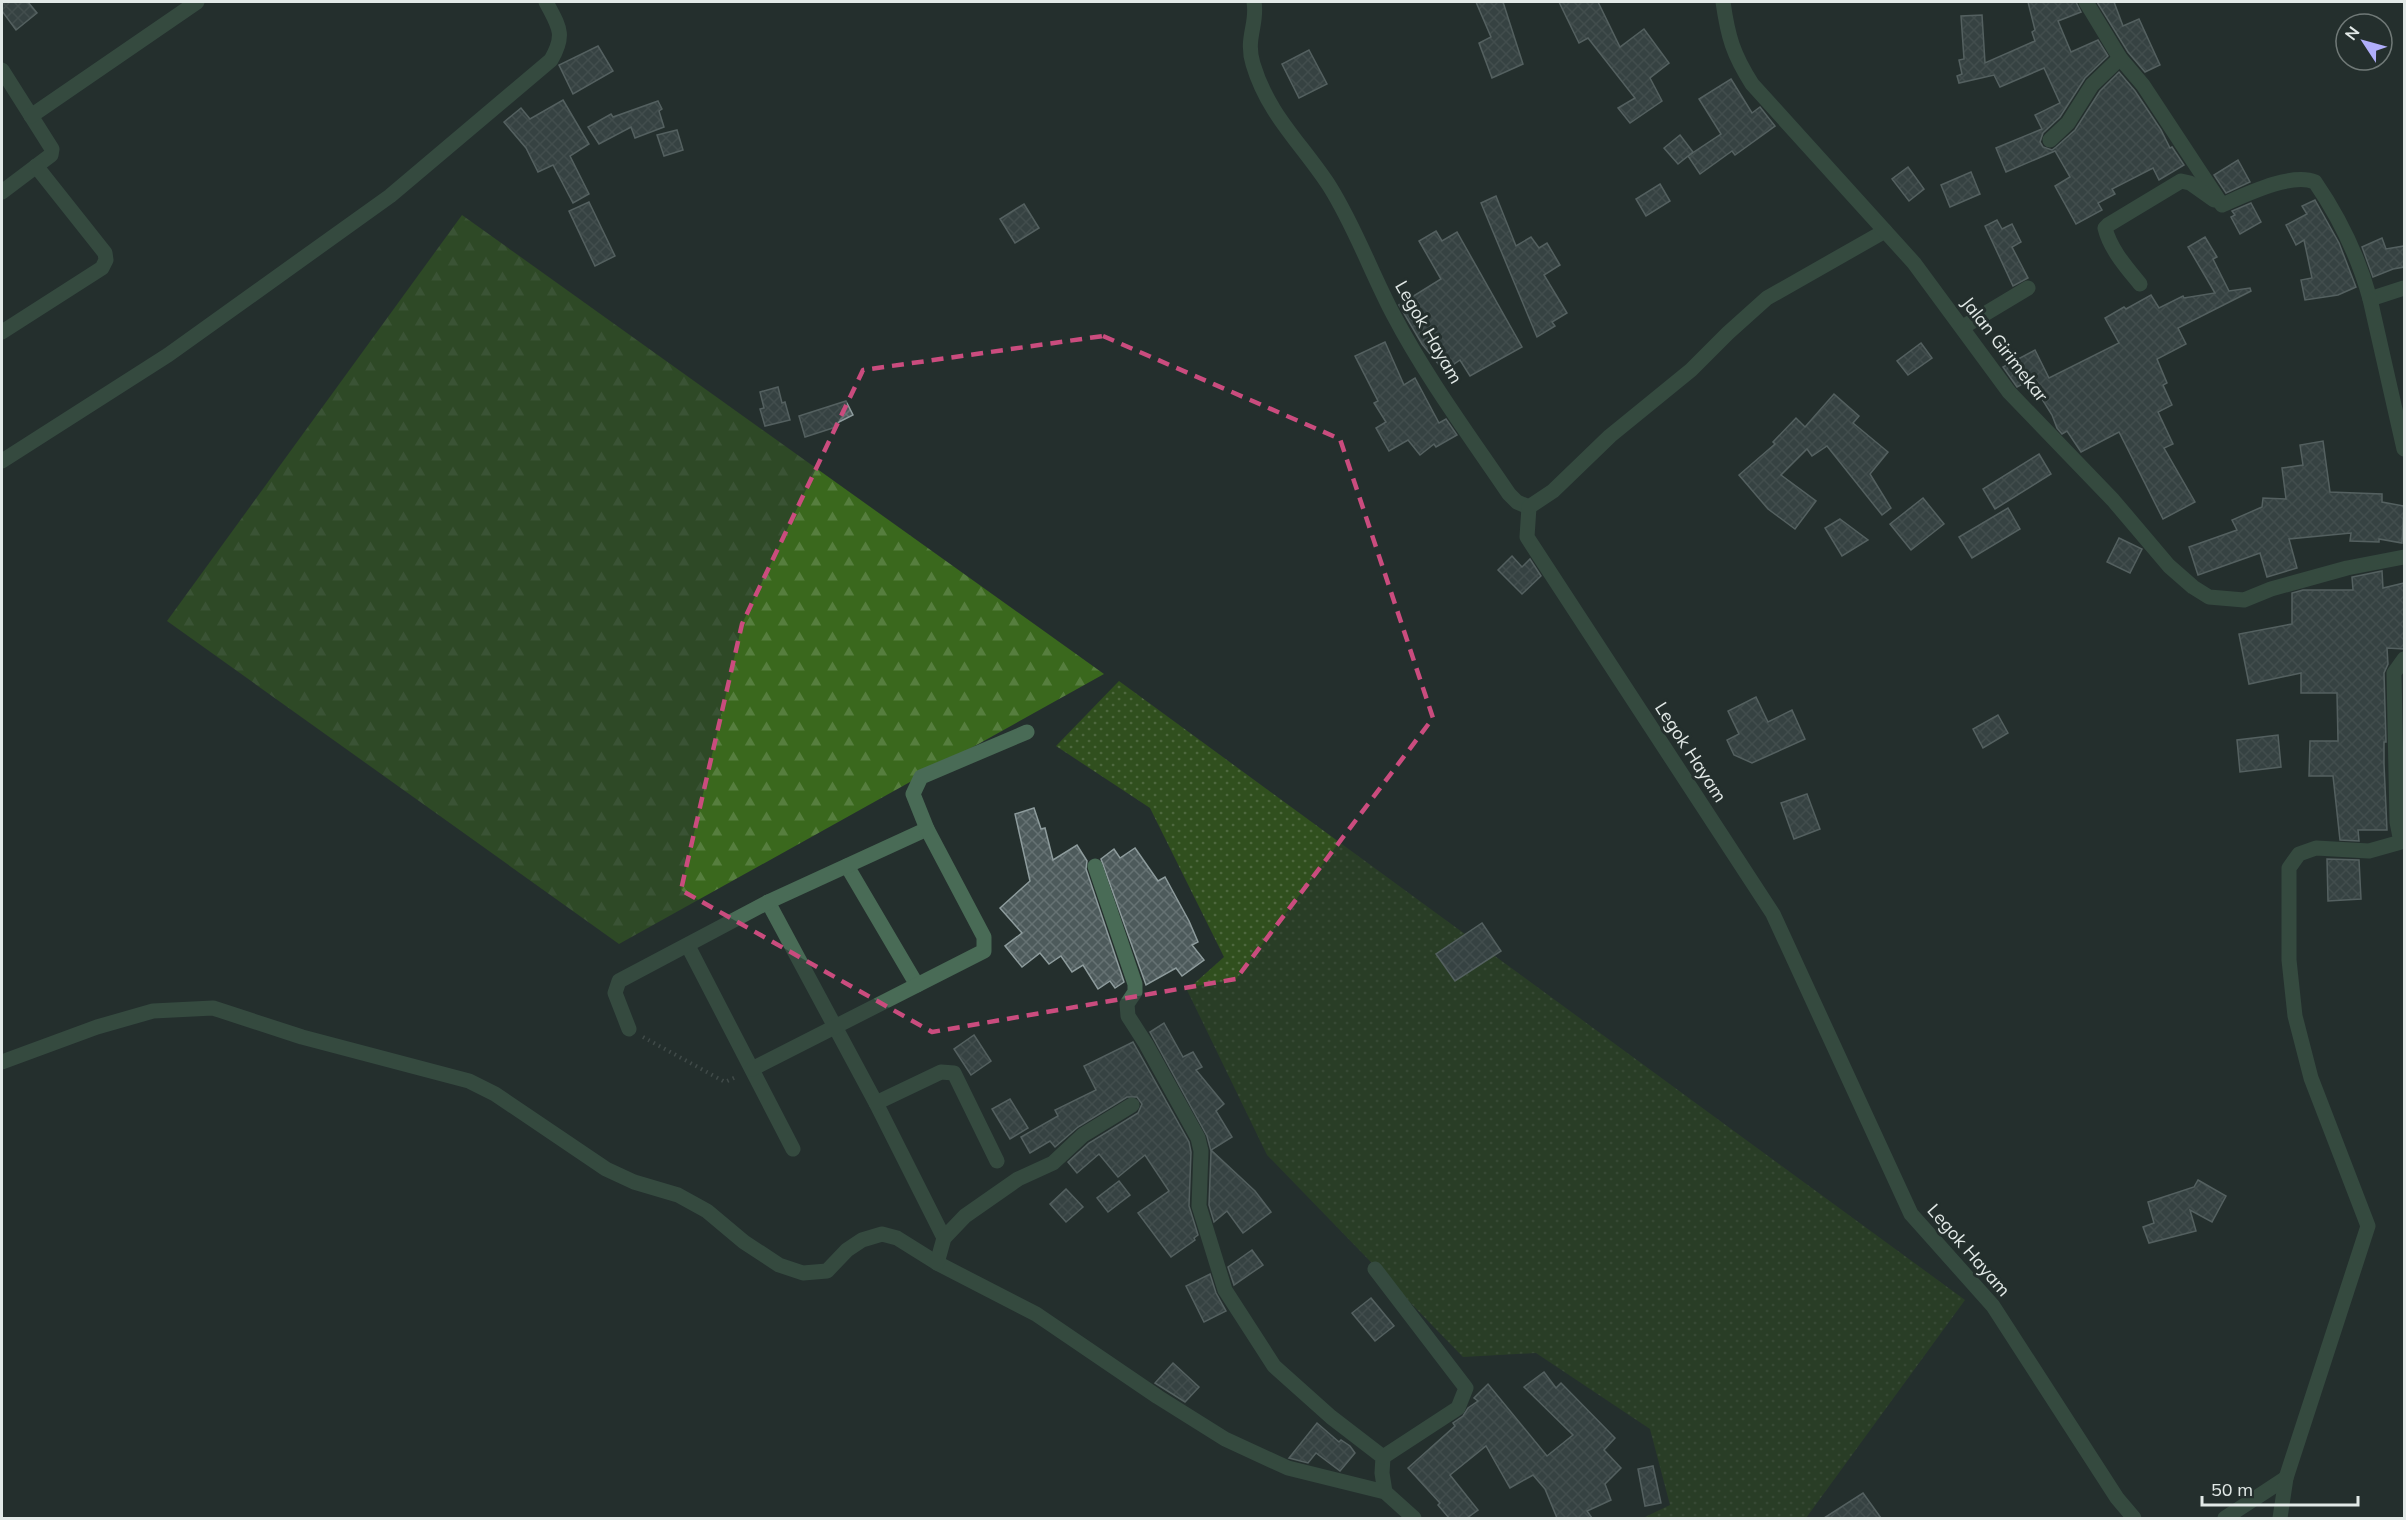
<svg xmlns="http://www.w3.org/2000/svg" width="2406" height="1520" viewBox="0 0 2406 1520" font-family="Mulish,sans-serif">
  <style>
    .grass { fill: url(#grass-dots) }
    .forest { fill: url(#forest-firs) }
    .building { fill: url(#building-cross-hatch); stroke: #8e9c9d; stroke-width: 1.5 }
    .lines { fill: none; stroke-linecap: round; stroke-linejoin: round }
    .path { stroke: #636c6a; stroke-width: 4; stroke-dasharray: 1.5 4.5; stroke-linecap: butt }
    .minor { stroke: #496b56; stroke-width: 15 }
    .tertiary { stroke: #496b56; stroke-width: 15 }
    .marked { fill: none; stroke: #ca4c7e; stroke-width: 4.5; stroke-dasharray: 12 8; stroke-linejoin: round }
    .labels { text-anchor: middle; dominant-baseline: central; stroke-width: 6; stroke-linejoin: round; paint-order: stroke }
    .street-label { font-size: 18px; fill: #e2e9e7; stroke: #242f2d }
  </style>
  <defs>
    <pattern id="grass-dots" width="8" height="8" patternUnits="userSpaceOnUse" patternTransform="scale(1.5)"><rect width="8" height="8" fill="#304f1e"/><path d="M2 2h.1M6 6h.1" fill="none" stroke="#4e683f" stroke-width="1.8" stroke-linecap="round"/></pattern>
    <pattern id="forest-firs" width="22" height="20" patternUnits="userSpaceOnUse" patternTransform="scale(1.5)"><rect width="22" height="20" fill="#3a681d"/><path d="M5 1l3.5 6h-7zM16 11l3.5 6h-7z" fill="#567e3e"/></pattern>
    <pattern id="building-cross-hatch" width="8" height="8" patternUnits="userSpaceOnUse" patternTransform="scale(1.5)"><rect width="8" height="8" fill="#4d5a5b"/><path d="M0 0l8 8M0 8l8-8" fill="none" stroke="#667273"/></pattern>
  </defs>
  <rect width="100%" height="100%" fill="#242f2d"/>
  <polygon class="grass" points="1119,681 1965,1300 1806,1518 1643,1518 1670,1505 1650,1429 1536,1353 1463,1357 1267,1155 1187,990 1224,957 1150,808 1056,746"/>
  <polygon class="forest" points="462,215 1104,674 619,944 167,621"/>
  <g class="building">
    <polygon points="2,2 28,2 37,13 16,30 2,11"/>
    <polygon points="1476,2 1503,2 1523,64 1492,78 1479,43 1491,37"/>
    <polygon points="1559,2 1598,2 1620,47 1644,29 1669,63 1650,78 1662,101 1630,123 1618,108 1635,98 1588,38 1579,43"/>
    <polygon points="2028,2 2076,2 2081,12 2058,21 2071,52 2098,40 2108,56 2085,78 2060,117 2043,133 2040,142 2043,147 2052,150 2056,147 2075,130 2100,91 2119,72 2135,91 2161,130 2170,148 2172,147 2184,165 2159,180 2153,168 2112,189 2115,194 2098,203 2102,210 2076,224 2055,186 2070,177 2055,151 2006,172 1996,148 2042,129 2035,115 2060,103 2044,68 2000,87 1994,75 1959,83 1957,76 1962,74 1959,60 1964,59 1961,16 1982,15 1985,63 2035,41 2032,32 2035,30"/>
    <polygon points="2097,2 2114,2 2123,26 2139,19 2160,65 2145,72 2128,52"/>
    <polygon points="598,46 613,71 573,94 559,65"/>
    <polygon points="1309,50 1327,84 1299,98 1282,64"/>
    <polygon points="1731,79 1752,113 1760,107 1775,126 1735,155 1732,151 1700,174 1688,156 1721,134 1699,99"/>
    <polygon points="563,100 589,144 570,156 589,194 573,203 553,165 538,172 526,148 504,122 521,108 530,119"/>
    <polygon points="658,101 662,109 659,111 664,127 635,138 631,127 599,144 588,127 611,114 613,117"/>
    <polygon points="677,130 683,150 664,156 657,135"/>
    <polygon points="1680,135 1693,152 1678,164 1664,148"/>
    <polygon points="2238,160 2250,182 2226,193 2214,175"/>
    <polygon points="1908,167 1924,189 1909,201 1892,179"/>
    <polygon points="1971,172 1980,194 1950,207 1941,185"/>
    <polygon points="1660,184 1670,201 1646,216 1636,199"/>
    <polygon points="1496,196 1516,246 1531,237 1539,248 1547,243 1560,265 1544,275 1567,313 1552,322 1555,326 1537,337 1481,203"/>
    <polygon points="2315,200 2339,243 2356,287 2338,295 2305,300 2301,280 2312,278 2304,240 2296,245 2286,225 2307,214 2302,206"/>
    <polygon points="589,202 615,256 595,266 569,211"/>
    <polygon points="2251,203 2261,222 2240,234 2231,217 2235,215 2232,211"/>
    <polygon points="1024,204 1039,228 1015,243 1000,219"/>
    <polygon points="1997,220 2002,229 2012,224 2021,242 2012,247 2028,278 2013,286 1985,226"/>
    <polygon points="1436,231 1442,241 1457,232 1522,347 1470,376 1460,360 1444,371 1422,344 1399,305 1441,279 1419,241"/>
    <polygon points="2205,237 2217,257 2213,259 2229,291 2250,288 2251,291 2178,328 2186,344 2157,359 2167,383 2163,385 2172,405 2158,412 2173,444 2164,448 2195,502 2163,519 2119,432 2081,452 2067,431 2062,434 2057,428 2052,415 2030,380 2017,387 2003,367 2035,350 2049,378 2119,343 2105,318 2124,307 2126,309 2151,295 2159,308 2183,296 2184,298 2215,293 2188,247"/>
    <polygon points="2382,238 2386,249 2404,246 2404,267 2393,269 2373,277 2362,247"/>
    <polygon points="1385,342 1404,385 1415,378 1439,423 1446,419 1457,435 1436,447 1434,444 1420,455 1408,440 1389,451 1376,428 1386,422 1374,403 1378,401 1355,356"/>
    <polygon points="1921,343 1932,358 1908,375 1897,361"/>
    <polygon points="778,387 782,403 785,402 790,420 765,426 760,409 764,408 760,392"/>
    <polygon points="1834,394 1859,416 1853,423 1888,452 1870,474 1891,508 1882,515 1827,446 1812,456 1807,449 1781,475 1816,501 1795,529 1768,509 1739,475 1775,444 1773,442 1796,418 1805,427"/>
    <polygon points="846,401 853,415 835,424 836,427 805,437 799,416"/>
    <polygon points="2323,441 2330,492 2382,494 2382,502 2404,506 2402,543 2379,539 2379,542 2350,541 2351,533 2289,539 2297,568 2267,577 2260,553 2198,575 2189,547 2237,530 2232,520 2262,507 2263,498 2286,499 2282,468 2303,465 2300,445"/>
    <polygon points="2039,454 2051,474 1995,509 1983,489"/>
    <polygon points="1923,498 1944,524 1911,550 1890,524"/>
    <polygon points="2008,508 2020,529 1972,558 1959,537"/>
    <polygon points="1840,519 1868,540 1842,556 1825,528"/>
    <polygon points="2119,538 2142,549 2130,573 2107,562"/>
    <polygon points="1512,556 1522,567 1530,559 1541,576 1522,594 1498,570"/>
    <polygon points="2382,571 2383,588 2404,583 2404,649 2387,648 2388,664 2384,673 2386,742 2384,742 2384,764 2387,830 2358,830 2359,841 2340,840 2333,776 2309,776 2310,741 2338,741 2337,693 2301,693 2301,673 2249,684 2239,634 2292,624 2292,593 2303,590 2353,590 2352,577"/>
    <polygon points="1756,697 1768,722 1792,710 1805,739 1752,763 1734,755 1727,740 1739,734 1728,711"/>
    <polygon points="1998,715 2008,733 1983,748 1973,729"/>
    <polygon points="2278,735 2281,767 2240,772 2237,740"/>
    <polygon points="1807,794 1820,829 1794,839 1781,803"/>
    <polygon points="1034,808 1041,829 1045,828 1053,860 1077,845 1087,861 1086,869 1124,982 1115,988 1110,981 1098,989 1083,965 1072,972 1061,956 1049,964 1040,953 1022,967 1005,946 1022,933 1000,908 1030,881 1015,814"/>
    <polygon points="1135,848 1158,881 1165,877 1189,921 1198,942 1192,945 1204,960 1182,976 1176,968 1146,985 1101,859 1114,849 1120,858"/>
    <polygon points="2327,859 2359,860 2361,899 2328,901"/>
    <polygon points="1482,923 1501,951 1455,981 1436,954"/>
    <polygon points="1164,1023 1183,1057 1193,1052 1202,1067 1196,1070 1224,1104 1216,1111 1232,1137 1211,1150 1255,1191 1271,1212 1243,1233 1227,1211 1214,1222 1209,1205 1211,1151 1207,1136 1150,1032"/>
    <polygon points="974,1035 991,1061 971,1075 954,1049"/>
    <polygon points="1133,1042 1189,1142 1191,1152 1189,1206 1198,1235 1194,1238 1195,1240 1171,1257 1138,1213 1169,1191 1145,1155 1118,1177 1099,1154 1077,1173 1068,1162 1089,1143 1138,1113 1142,1104 1137,1097 1127,1097 1078,1127 1055,1147 1050,1141 1030,1153 1021,1137 1058,1116 1055,1110 1096,1090 1084,1066"/>
    <polygon points="1010,1099 1028,1128 1010,1139 992,1109"/>
    <polygon points="2198,1180 2226,1196 2212,1222 2190,1210 2196,1231 2149,1243 2143,1227 2154,1223 2148,1202 2194,1187"/>
    <polygon points="1119,1181 1130,1195 1108,1212 1097,1198"/>
    <polygon points="1066,1189 1083,1207 1066,1222 1050,1204"/>
    <polygon points="1252,1250 1263,1265 1234,1285 1228,1267"/>
    <polygon points="1210,1274 1216,1293 1226,1311 1204,1322 1186,1286"/>
    <polygon points="1371,1298 1394,1326 1375,1341 1352,1313"/>
    <polygon points="1173,1363 1199,1387 1185,1402 1155,1383"/>
    <polygon points="1544,1372 1556,1388 1561,1383 1615,1438 1604,1450 1621,1468 1605,1484 1611,1500 1587,1511 1592,1518 1557,1518 1545,1489 1533,1475 1510,1488 1486,1446 1450,1475 1478,1510 1467,1518 1449,1518 1438,1505 1440,1503 1408,1468 1455,1426 1453,1423 1463,1416 1468,1408 1478,1401 1474,1398 1488,1384 1547,1456 1573,1435 1524,1387"/>
    <polygon points="1317,1423 1339,1442 1341,1440 1350,1446 1355,1453 1340,1471 1316,1453 1308,1463 1289,1458"/>
    <polygon points="1653,1466 1661,1503 1645,1506 1638,1469"/>
    <polygon points="1863,1493 1881,1518 1824,1518"/>
  </g>
  <g class="lines">
    <polyline class="path" points="643,1037 725,1082 736,1077"/>
    <g class="minor">
      <path d="M1254 2C1258 24 1245 38 1253 64 1268 115 1303 145 1330 187 1355 227 1371 272 1393 314 1426 377 1469 435 1509 494L1517 502 1529 507"/>
      <path d="M2086 2 2120 58 2143 85 2222 205C2245 195 2291 172 2315 182 2339 217 2359 259 2370 299L2404 288"/>
      <polyline points="2,70 52,149 51,155 2,192"/>
      <polyline points="31,116 197,2"/>
      <polyline points="2050,140 2068,123 2092,85 2120,58"/>
      <path d="M2140 284C2127 268 2110 249 2105 228L2108 225 2181 181 2190 183 2214 200"/>
      <polyline points="2370,299 2404,449"/>
      <polyline points="1963,327 2028,288"/>
      <polyline points="2,332 102,268 106,260 105,253 36,166"/>
      <path d="M2 461 168 355 390 196 551 60C566 34 559 27 546 2"/>
      <polyline points="1529,507 1527,537 1773,914 1911,1214 1993,1306 2117,1498 2134,1518"/>
      <polyline points="1529,507 1553,491 1610,436 1691,370 1728,333 1767,298 1885,231"/>
      <polyline points="847,866 917,985"/>
      <polyline points="1095,866 1135,984 1135,992 1127,1004 1128,1016 1146,1044 1198,1138 1201,1151 1199,1206 1225,1290 1274,1366 1331,1417 1383,1457 1382,1473 1385,1492"/>
      <polyline points="768,902 876,1103 944,1238"/>
      <polyline points="688,946 793,1149"/>
      <polyline points="629,1029 615,993 619,981 768,902 927,829"/>
      <polyline points="2,1062 97,1027 153,1011 213,1008 302,1037 469,1081 495,1094 606,1169 634,1182 678,1195 707,1211 744,1242 779,1265 803,1273 827,1271 847,1250 862,1240 882,1234 897,1238 937,1263 1036,1314 1158,1397 1225,1439 1288,1468 1385,1492 1414,1518"/>
      <polyline points="752,1069 984,951 984,937 927,829 913,794 921,777 1027,732"/>
      <polyline points="876,1103 941,1072 954,1073 997,1161"/>
      <polyline points="937,1263 944,1238 965,1216 1018,1179 1053,1163 1083,1135 1132,1105"/>
      <polyline points="1375,1269 1466,1388 1458,1408 1383,1457"/>
      <polyline points="2225,1518 2286,1478"/>
      <polyline points="2280,1518 2286,1478 2368,1226 2311,1078 2295,1016 2289,960 2289,868 2299,854 2316,848 2369,851 2401,842 2397,822 2394,673 2404,659"/>
    </g>
    <path class="tertiary" d="M1723 2C1728 37 1733 54 1752 84L1914 263 2009 392 2113 500 2169 566 2193 587 2209 597 2244 600 2271 589 2347 568 2404 557"/>
  </g>
  <path d="M0 0H2406V1520H0ZM1103 336 1340 439 1433 718 1236 979 932 1032 681 890 742 624 863 370Z" fill="#242f2d" fill-opacity=".55" fill-rule="evenodd"/>
  <path class="marked" d="M1103 336 1340 439 1433 718 1236 979 932 1032 681 890 742 624 863 370Z"/>
  <g class="labels">
    <g class="street-label">
      <text transform="translate(1429 332) rotate(60)">Legok Hayam</text>
      <text transform="translate(2005 349) rotate(52)">Jalan Girimekar</text>
      <text transform="translate(1691 752) rotate(57)">Legok Hayam</text>
      <text transform="translate(1969 1250) rotate(49)">Legok Hayam</text>
    </g>
  </g>
  <rect width="2406" height="1520" fill="none" stroke="#e2e9e7" stroke-width="6"/>
  <g transform="translate(2364 42) rotate(306)"><circle r="28" fill="#242f2d" stroke="#707977" stroke-width="1.5"/>
  <path d="M0-4.5L10 22L0 15L-10 22Z" fill="#b0aefa"/>
  <text y="-9" font-size="16" font-weight="bold" text-anchor="middle" fill="#e2e9e7">N</text>
  </g>
  <path d="M2202 1496v9h156v-9" fill="none" stroke="#e2e9e7" stroke-width="3"/>
  <text x="2211" y="1496" font-size="18" fill="#e2e9e7" stroke="#242f2d" stroke-width="4.5" paint-order="stroke">50 m</text>
</svg>
